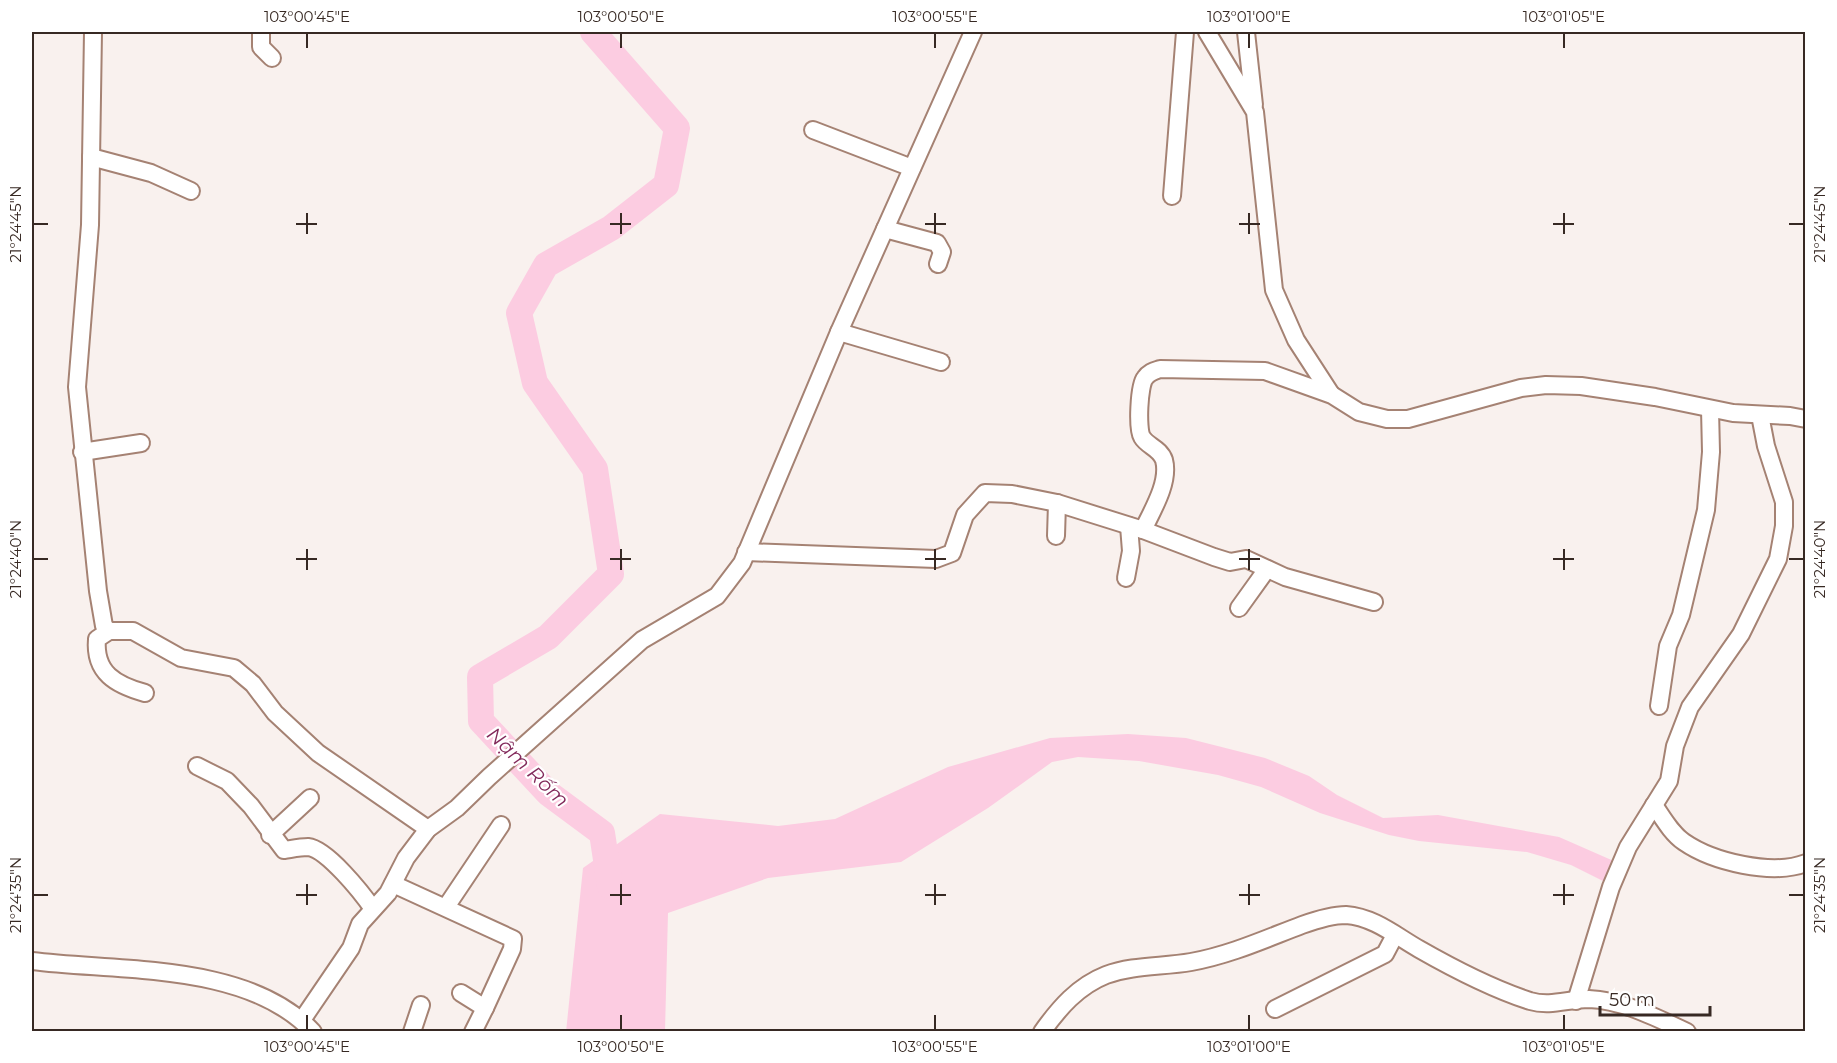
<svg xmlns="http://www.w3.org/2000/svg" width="1837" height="1063" viewBox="0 0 1837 1063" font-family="Montserrat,sans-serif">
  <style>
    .water { fill: #fccce1 }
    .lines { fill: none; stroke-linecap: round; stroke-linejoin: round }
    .river { stroke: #fccce1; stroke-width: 26 }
    .minor-casing { stroke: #a58273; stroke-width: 20 }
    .minor { stroke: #fff; stroke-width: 16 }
    .ticks { fill: none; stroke: #372923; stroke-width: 2 }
    .labels { text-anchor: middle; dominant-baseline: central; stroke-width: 4.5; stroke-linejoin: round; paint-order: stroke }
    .water-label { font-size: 20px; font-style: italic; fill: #822a5b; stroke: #fff }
    .neatline { fill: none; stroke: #372923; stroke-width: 2 }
    .ticks-label { font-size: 15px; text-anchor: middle; fill: #372923 }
  </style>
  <rect width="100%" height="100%" fill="#f9f1ee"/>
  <polygon class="water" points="1128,734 1186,738 1265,758 1309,776 1337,795 1383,818 1438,815 1559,837 1616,862 1607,883 1571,865 1527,852 1419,841 1389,835 1320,813 1261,787 1218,775 1139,761 1078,757 1052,762 988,808 901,862 768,878 668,913 665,1031 566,1032 583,868 660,814 778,826 835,819 948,767 1050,738"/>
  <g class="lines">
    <polyline class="river" points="593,32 677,128 666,185 611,228 546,265 519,313 535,383 595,469 611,574 548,637 480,677 481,721 548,793 602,833 610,886"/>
    <g class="minor-casing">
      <g id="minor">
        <polyline points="93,32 90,225 77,387 98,591 104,626 109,631 133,631 181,658 234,668 253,684 275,713 318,753 428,829"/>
        <polyline points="261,32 261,47 272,58"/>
        <polyline points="1207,32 1255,112 1274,290 1296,340 1331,394"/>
        <polyline points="1246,32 1254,105"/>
        <polyline points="813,130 912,168"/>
        <polyline points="91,157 151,173 191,191"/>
        <polyline points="1172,196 1185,32"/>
        <polyline points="885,229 937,243 942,252 938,264"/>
        <polyline points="839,332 941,362"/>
        <polyline points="82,452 141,443"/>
        <path d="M1143 530C1152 511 1170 482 1164 460 1160 448 1147 446 1142 437 1137 429 1139 385 1145 378 1149 372 1154 371 1160 369L1265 371 1332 395 1359 412 1387 419H1408L1521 388 1546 385 1581 386 1655 397 1733 413 1790 416 1806 419"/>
        <polyline points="1056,536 1057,503"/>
        <polyline points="746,552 936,559 952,553 965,515 985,493 1012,494 1057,503 1143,530 1214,557 1230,562 1246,559 1285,577 1374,602"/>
        <polyline points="1126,578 1131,551 1129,526"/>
        <polyline points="1239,608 1267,569"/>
        <path d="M109 631 97 639C94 673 116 685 145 693"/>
        <polyline points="1659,706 1668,646 1681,615 1706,510 1711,452 1710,409"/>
        <path d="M197 766 227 781 251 806 284 850C291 849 300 847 308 847 327 849 362 893 373 909"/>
        <path d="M1654 805C1663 818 1671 833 1684 842 1713 862 1772 876 1806 863"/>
        <polyline points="270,835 310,798"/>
        <polyline points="393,884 513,939 512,949 485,1008"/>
        <polyline points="446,907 501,825"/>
        <path d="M32 961C119 972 248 962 313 1032"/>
        <polyline points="461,993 485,1008 473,1032"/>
        <polyline points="1576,1001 1611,887 1628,847 1669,781 1675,746 1690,707 1741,634 1778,559 1784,526 1784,502 1766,446 1760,415"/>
        <polyline points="1275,1009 1385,954 1395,935"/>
        <polyline points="302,1020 351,948 360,924 388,893 406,858 428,829 457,808 489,777 642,640 717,596 742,563 839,332 973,32"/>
        <polyline points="412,1032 421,1005"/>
        <path d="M1042 1032C1059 1008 1078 986 1106 975 1133 965 1162 967 1191 962 1230 955 1265 939 1302 925 1316 920 1331 915 1346 915 1374 917 1396 936 1419 949 1454 969 1493 989 1530 1001 1551 1007 1568 999 1589 999 1622 1000 1657 1018 1687 1032"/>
      </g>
    </g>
    <use href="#minor" class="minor"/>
  </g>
  <path class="ticks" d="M307 33V48M621 33V48M935 33V48M1249 33V48M1564 33V48M307 213V234M621 213V234M935 213V234M1249 213V234M1564 213V234M33 224H48M296 224H317M610 224H631M925 224H946M1239 224H1260M1553 224H1574M1789 224H1804M307 549V570M621 549V570M935 549V570M1249 549V570M1564 549V570M33 559H48M296 559H317M610 559H631M925 559H946M1239 559H1260M1553 559H1574M1789 559H1804M307 884V905M621 884V905M935 884V905M1249 884V905M1564 884V905M33 895H48M296 895H317M610 895H631M925 895H946M1239 895H1260M1553 895H1574M1789 895H1804M307 1015V1030M621 1015V1030M935 1015V1030M1249 1015V1030M1564 1015V1030"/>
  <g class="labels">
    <g class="water-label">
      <text transform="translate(528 767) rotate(44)">Nậm Rốm</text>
    </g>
  </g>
  <rect width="1837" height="1063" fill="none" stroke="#ffffff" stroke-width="66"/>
  <path d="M1600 1006v9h110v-9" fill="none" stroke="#372923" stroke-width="3"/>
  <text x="1609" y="1006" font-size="18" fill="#372923" stroke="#ffffff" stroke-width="4.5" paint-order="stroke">50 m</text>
  <rect x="33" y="33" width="1771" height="997" class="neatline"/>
  <g class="ticks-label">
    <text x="307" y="22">103°00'45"E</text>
    <text x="621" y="22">103°00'50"E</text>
    <text x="935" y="22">103°00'55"E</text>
    <text x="1249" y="22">103°01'00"E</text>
    <text x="1564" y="22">103°01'05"E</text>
    <text transform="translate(16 224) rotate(-90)" y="5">21°24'45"N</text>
    <text transform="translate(1820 224) rotate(-90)" y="5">21°24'45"N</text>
    <text transform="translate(16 559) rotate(-90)" y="5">21°24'40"N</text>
    <text transform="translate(1820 559) rotate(-90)" y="5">21°24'40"N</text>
    <text transform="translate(16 895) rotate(-90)" y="5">21°24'35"N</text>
    <text transform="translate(1820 895) rotate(-90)" y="5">21°24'35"N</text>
    <text x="307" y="1052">103°00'45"E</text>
    <text x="621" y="1052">103°00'50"E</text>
    <text x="935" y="1052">103°00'55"E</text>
    <text x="1249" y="1052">103°01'00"E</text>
    <text x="1564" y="1052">103°01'05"E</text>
  </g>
</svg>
